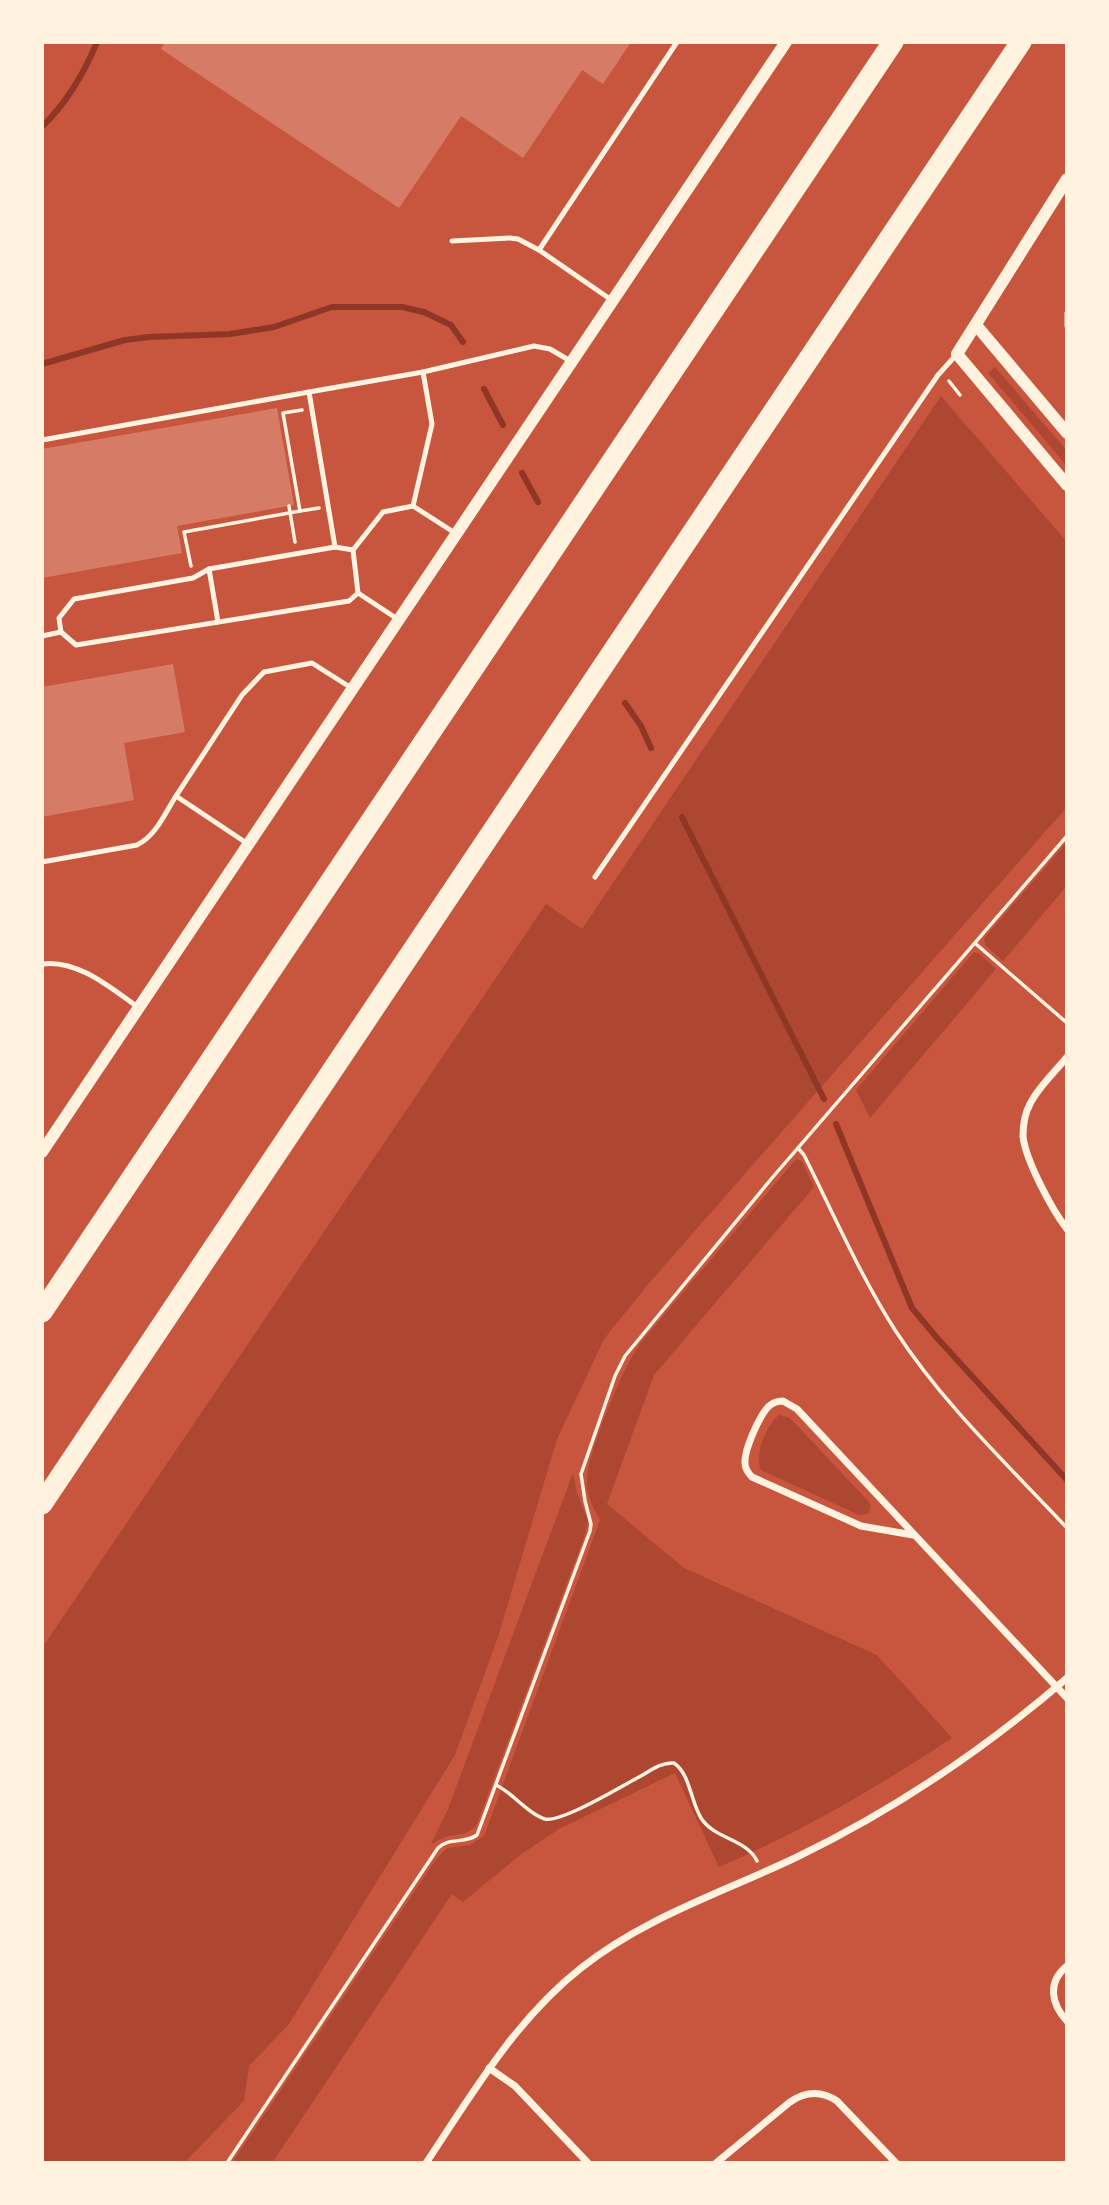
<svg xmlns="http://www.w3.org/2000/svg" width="1109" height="2205" viewBox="0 0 1109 2205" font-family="Ubuntu,sans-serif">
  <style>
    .green { fill: #ae4732 }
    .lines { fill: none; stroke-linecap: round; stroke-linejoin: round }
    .stream { stroke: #8f3625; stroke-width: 6 }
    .building { fill: #d67c66 }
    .path { stroke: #fff3e0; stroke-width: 3.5 }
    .service { stroke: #fff3e0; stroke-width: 5 }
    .minor { stroke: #fff3e0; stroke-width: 7 }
    .tertiary { stroke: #fff3e0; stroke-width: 12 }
    .motorway { stroke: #fff3e0; stroke-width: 21 }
  </style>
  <rect width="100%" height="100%" fill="#c8553d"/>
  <g class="green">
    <polygon points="995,367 1067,451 1067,466 988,373"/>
    <polygon points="941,396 1067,542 1067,807 650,1282 604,1339 557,1439 498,1637 455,1755 289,2024 249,2066 244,2101 184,2163 42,2163 42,1648 546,904 582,929"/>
    <polygon points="1067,842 1067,886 1003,961 986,946 984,940 986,936"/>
    <polygon points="974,952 980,954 996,969 870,1118 856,1090"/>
    <path d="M796 1159 802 1161 814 1187 654 1375 607 1504 684 1568 877 1655 952 1738C878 1787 801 1832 719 1867L675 1773 559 1829 520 1855 463 1902 452 1894 272 2163H232L437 1858 447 1848 470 1845 484 1836 600 1520C594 1509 587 1497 587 1484 585 1457 625 1362 642 1341Z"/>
    <path d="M779 1415 790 1418 868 1501 871 1506 868 1514 859 1515 761 1470C754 1455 766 1425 779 1415Z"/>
    <path d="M573 1473 577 1493 588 1520 585 1535 477 1824C469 1836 459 1833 446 1837 440 1838 437 1842 431 1844L448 1809Z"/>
  </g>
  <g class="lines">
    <g class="stream">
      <path d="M42 127C67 102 84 74 97 42"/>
      <polyline points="42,364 125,340 149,337 230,334 274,327 332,307 402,307 424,312 451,325 463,342"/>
      <polyline points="484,389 503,425"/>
      <polyline points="522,473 538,502"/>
      <polyline points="625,703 641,726 651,748"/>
      <polyline points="682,817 824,1099"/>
      <polyline points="836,1124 912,1308 938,1339 1067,1480"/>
    </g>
  </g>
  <g class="building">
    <polygon points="165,42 631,42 603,84 582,70 523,158 461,116 399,208 161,49"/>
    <polygon points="277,408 294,505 177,526 182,553 42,578 42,449"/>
    <polygon points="173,664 185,732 124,743 134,800 42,817 42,687"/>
  </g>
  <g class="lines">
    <g class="path">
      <polyline points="949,381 960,395"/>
      <polyline points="289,506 295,542"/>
      <polyline points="300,511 319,508"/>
      <polyline points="191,566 184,532 300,511 283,413 302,410"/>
      <polyline points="976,944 1067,1023"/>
      <path d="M798 1148 804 1155C833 1213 860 1275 895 1330 943 1404 1007 1464 1067 1528"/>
      <path d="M496 1785C513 1793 528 1814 545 1819 561 1823 622 1786 639 1777 650 1771 661 1762 674 1763 690 1774 691 1802 701 1818 714 1839 747 1839 757 1861"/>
      <path d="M227 2163 438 1848C449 1837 465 1844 477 1835L590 1531 591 1524 585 1501 581 1474 615 1376 625 1356 772 1178 1067 836"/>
    </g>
    <g class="service">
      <polyline points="452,241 510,238 518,239 539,250"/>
      <polyline points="613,301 539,250 677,42"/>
      <polyline points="1067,313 1067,326"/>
      <polyline points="42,440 309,392"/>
      <polyline points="413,506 432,424 423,372 534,346 550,349 572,362"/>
      <polyline points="335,547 309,392 423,372"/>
      <polyline points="353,550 335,547 209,569 193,578 74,599 59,618 61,632 76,645 349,601 358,593"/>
      <polyline points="209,569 218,622"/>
      <polyline points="399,620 358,593 353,550 383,512 413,506 455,533"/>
      <polyline points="42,636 61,632"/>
      <polyline points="248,844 176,796 242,695 264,672 312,663 353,689"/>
      <path d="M42 862 137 845C156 836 165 813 176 796"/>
      <polyline points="595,877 938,375 957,354"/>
      <path d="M42 964C78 959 112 989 139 1008"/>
    </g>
    <g class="minor">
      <path d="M1067 1057C1055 1072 1038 1087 1030 1104 1025 1113 1023 1125 1023 1136 1025 1159 1052 1210 1067 1229"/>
      <path d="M913 1535 861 1526 752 1477C748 1473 745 1469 745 1463 744 1450 759 1417 768 1407 773 1402 778 1401 783 1401L797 1409 1067 1698"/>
      <path d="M1067 1966C1047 1982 1051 2004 1067 2021"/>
      <polyline points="489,2068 515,2086 588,2163"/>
      <path d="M426 2163C472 2094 515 2020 581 1968 645 1917 724 1892 797 1857 894 1810 986 1748 1067 1678"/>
      <path d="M716 2163 790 2102C806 2091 822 2091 837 2101L896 2163"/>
    </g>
    <g class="tertiary">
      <polyline points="1067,179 957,354 1067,485"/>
      <polyline points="976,325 1067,433"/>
      <polyline points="42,1152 786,42"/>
    </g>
    <g class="motorway">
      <polyline points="42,1312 893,42"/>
      <polyline points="42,1504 1021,42"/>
    </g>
  </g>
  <rect width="1109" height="2205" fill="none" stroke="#fff3e0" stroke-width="88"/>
</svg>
